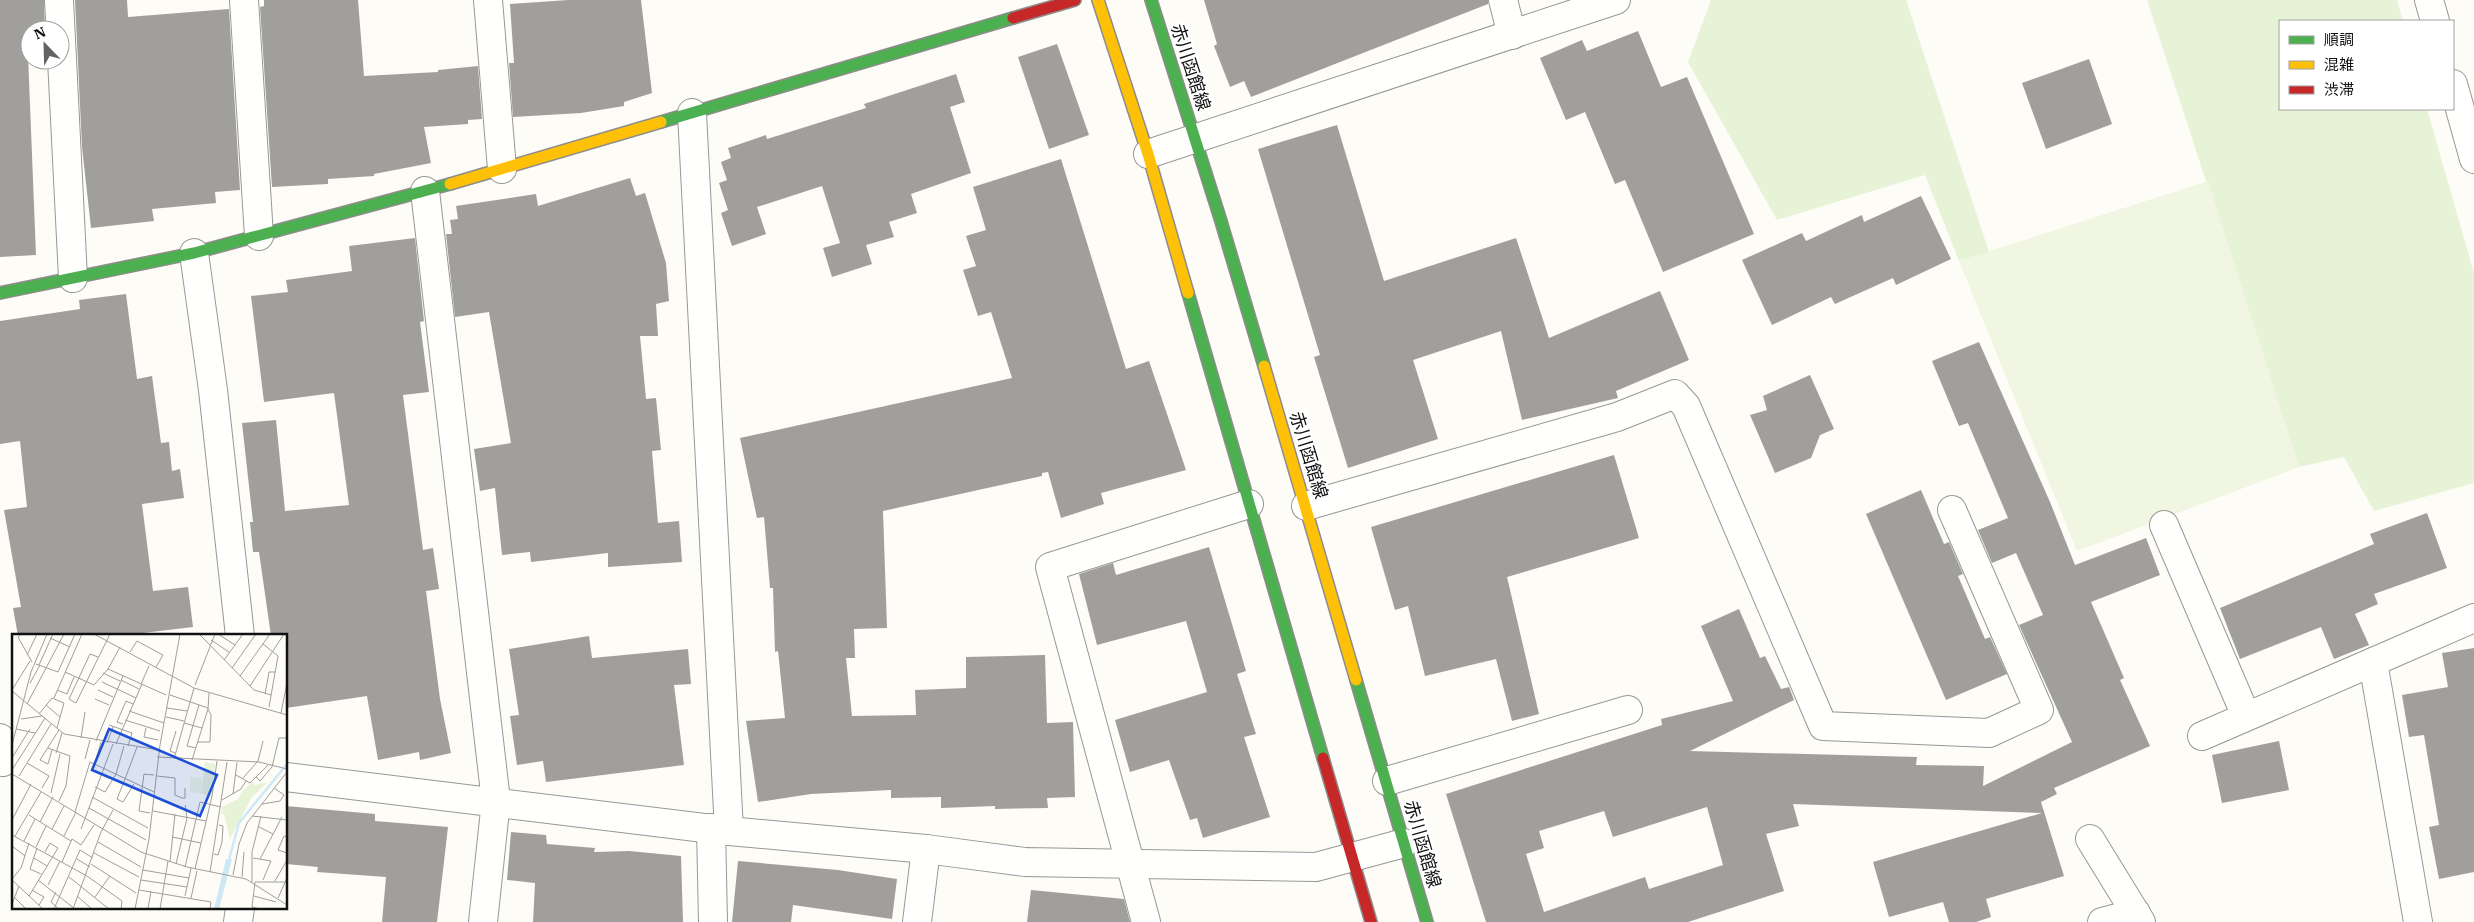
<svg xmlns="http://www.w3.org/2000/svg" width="2474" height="922" viewBox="0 0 2474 922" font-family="'IBM Plex Serif','Noto Sans JP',serif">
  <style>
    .green { fill: #e7f3d7 }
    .pitch { fill: #f0f6e1 }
    .building { fill: #a19f9c; fill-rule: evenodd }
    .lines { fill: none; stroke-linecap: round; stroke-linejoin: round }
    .street-casing { stroke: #979795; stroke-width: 30 }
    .fast-casing { stroke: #8e8d8b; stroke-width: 14 }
    .slow-casing { stroke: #8e8d8b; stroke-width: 14 }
    .jam-casing { stroke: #8e8d8b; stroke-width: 14 }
    .street { stroke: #fffffe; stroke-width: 28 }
    .fast { stroke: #4caf50; stroke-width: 11 }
    .slow { stroke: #ffc107; stroke-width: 11 }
    .jam { stroke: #c62828; stroke-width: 11 }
    .labels { text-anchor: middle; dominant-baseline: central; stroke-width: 5; stroke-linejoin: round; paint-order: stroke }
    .street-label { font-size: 18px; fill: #111; stroke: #fff }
    .inset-river { fill: none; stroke: #cde8f7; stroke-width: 2.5 }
    .inset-road { fill: none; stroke: #9f9e9b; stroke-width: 1 }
    .view { fill: #1d4ed8; fill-opacity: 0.15; stroke: #1d4ed8; stroke-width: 2.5 }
    .inset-edge { fill: none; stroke: #111; stroke-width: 2.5 }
  </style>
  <rect width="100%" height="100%" fill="#fdfcf7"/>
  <g class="green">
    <polygon points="1711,0 1906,0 1989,252 1959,261 1925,175 1777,220 1688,62"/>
    <polygon points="2147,0 2397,0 2403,21 2280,21 2280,109 2427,109 2474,273 2474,483 2374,511 2344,457 2299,467"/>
  </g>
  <polygon class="pitch" points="2208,181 2299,467 2077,551 1959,261"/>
  <g class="building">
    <polygon points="0,0 44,0 45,30 30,30 30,55 28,55 36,255 0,257"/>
    <polygon points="75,0 127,0 128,17 229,9 240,190 215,192 216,203 152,209 154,221 91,228 82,147"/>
    <polygon points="264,0 358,0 364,76 438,72 438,70 478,66 482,119 468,120 468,124 424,127 431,163 374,174 374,176 328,179 328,184 272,187 260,7 264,6"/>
    <polygon points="568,0 641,0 652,93 624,102 624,106 581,113 513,117 509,63 514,63 510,4"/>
    <polygon points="1204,0 1488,0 1488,4 1251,97 1244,81 1230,87 1214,46 1217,44"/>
    <polygon points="1638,31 1661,87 1687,77 1754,234 1663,272 1625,180 1615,184 1585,112 1566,120 1540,58 1582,40 1587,51"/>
    <polygon points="1057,44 1089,135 1049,149 1018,57"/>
    <polygon points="2089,59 2112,124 2046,149 2022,83"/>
    <polygon points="956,74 965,102 950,107 971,173 911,194 917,213 889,222 894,237 866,245 872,264 832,277 823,248 840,243 822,186 757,207 766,234 732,246 721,213 728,210 719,183 727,180 721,162 731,158 728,148 766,135 767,139 866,108 864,104"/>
    <polygon points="1337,125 1384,281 1516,238 1549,338 1660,291 1689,360 1616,391 1618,398 1522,420 1501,331 1413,360 1438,439 1348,468 1314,357 1320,355 1258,149"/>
    <polygon points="1061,159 1126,369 1149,361 1186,470 1101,493 1104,504 1061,518 1048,472 1042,473 1042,476 883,511 887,628 854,629 855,658 846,658 852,716 916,715 915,690 966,688 966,657 1045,655 1047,723 1073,722 1075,797 1047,798 1048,808 995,809 995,806 941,808 941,797 891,798 891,790 811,794 758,802 746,721 785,718 778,651 775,652 773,588 770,588 764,517 757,518 740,438 1012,378 991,312 978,316 963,270 976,266 966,236 986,230 973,187"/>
    <polygon points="630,178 636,196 645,193 666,263 669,301 656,304 658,336 640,336 646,399 656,398 661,450 652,451 658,523 679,521 682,562 608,567 608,553 531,562 530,552 502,555 495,488 480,491 474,449 511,443 489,312 455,317 446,234 452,234 450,220 458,219 456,206 536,194 538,206"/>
    <polygon points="1921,196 1951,259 1896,285 1893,278 1835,304 1831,297 1772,325 1742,260 1802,233 1806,241 1862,215 1864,222"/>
    <polygon points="415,238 424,321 420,322 429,392 403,395 423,550 433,548 439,589 426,591 440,699 451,753 420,760 419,752 378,760 367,696 286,708 286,636 271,636 259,552 253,552 250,522 253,522 242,423 276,420 285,511 349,505 334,393 264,402 251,296 288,292 286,280 352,271 349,246"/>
    <polygon points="126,294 137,379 152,376 161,443 169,442 172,471 180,469 184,498 142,504 153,591 188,587 193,627 118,636 18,636 13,608 21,607 4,510 27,507 20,441 0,444 0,321 80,309 79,300"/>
    <path d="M1979 342 2050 502 2075 565 2146 538 2160 575 2091 602 2124 678 2120 680 2150 746 2054 788 2057 794 2041 802 2064 876 1986 899 1991 917 1976 922H1949L1943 902 1889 917 1873 862 2042 813 1793 804 1799 826 1766 834 1784 891 1688 922H1486L1446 794 1662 725 1661 719 1733 701 1701 626 1739 609 1760 658 1765 656 1781 689 1789 687 1794 700 1690 751 1917 757 1916 765 1984 766 1983 786 2072 742 2019 625 2043 615 2016 553 1992 563 1978 530 2008 518 1968 423 1959 426 1932 361ZM1707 807 1723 865 1649 889 1645 877 1544 912 1526 854 1544 848 1539 831 1604 811 1613 837Z"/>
    <polygon points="1810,375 1834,429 1820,435 1811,458 1775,473 1750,415 1767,410 1763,396"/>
    <polygon points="1614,455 1639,538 1507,577 1539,714 1512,721 1496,659 1425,676 1408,606 1395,610 1371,527"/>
    <polygon points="1921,490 1944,544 1949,542 1963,574 1958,576 1985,639 1990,637 2007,674 1946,700 1866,514"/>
    <polygon points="2427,513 2447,568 2374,594 2378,604 2355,614 2369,645 2334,659 2321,627 2240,659 2220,608 2374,544 2370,534"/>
    <polygon points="1209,547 1246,671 1237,674 1256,734 1244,737 1270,817 1203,838 1197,818 1190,820 1169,760 1130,772 1115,720 1207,692 1186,621 1097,645 1079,574 1113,563 1116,575"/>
    <polygon points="589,636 592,658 688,649 691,684 674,685 684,765 546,782 543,761 517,765 510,716 519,715 509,649"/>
    <polygon points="2474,648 2474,872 2439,879 2429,827 2439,825 2424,735 2409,737 2402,695 2448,687 2442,653"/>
    <polygon points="2279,741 2289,790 2222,803 2212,755"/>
    <polygon points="286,806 375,814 375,821 448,827 437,922 382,922 386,877 317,872 318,867 286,864"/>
    <polygon points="511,832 546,835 547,844 595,848 594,852 629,851 681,856 683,922 533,922 535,883 507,880"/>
    <polygon points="738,861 838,870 897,879 892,919 793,905 791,922 732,922"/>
    <polygon points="1031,890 1124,899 1130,922 1027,922"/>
  </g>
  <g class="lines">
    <g class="street-casing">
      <g id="street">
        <polyline points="59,0 73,278"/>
        <polyline points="244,0 259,236"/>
        <polyline points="488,0 502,169"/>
        <polyline points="1503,0 1512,35"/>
        <polyline points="2429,0 2435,21"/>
        <polyline points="2453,84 2474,159"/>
        <polyline points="692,113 729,831"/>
        <polyline points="1148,154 1616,0"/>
        <polyline points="425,191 496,801 483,922"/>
        <polyline points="194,253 213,390 240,636"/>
        <polyline points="1306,506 1617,417 1675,394 1686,406 1823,726 1989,733 2039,710 1952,510"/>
        <polyline points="2164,525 2246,716"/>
        <polyline points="2202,736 2373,662"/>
        <polyline points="0,738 3,762"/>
        <polyline points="286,777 729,831 926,849 1025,862 1316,867 1404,843"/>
        <polyline points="1387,781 1628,710"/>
        <polyline points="711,828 713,922"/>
        <polyline points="2090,839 2141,922"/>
        <polyline points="238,922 240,908"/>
        <polyline points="917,922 926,849"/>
        <polyline points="1146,922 1050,567 1249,504"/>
        <polyline points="2102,922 2136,913"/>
        <polyline points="2418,922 2373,662 2474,618"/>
      </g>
    </g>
    <g class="fast-casing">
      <g id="fast">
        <polyline points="1151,0 1220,218 1264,366"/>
        <polyline points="661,122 1013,18"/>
        <polyline points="0,293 194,253 450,184"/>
        <polyline points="1188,293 1323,758"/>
        <polyline points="1356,680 1427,922"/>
      </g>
    </g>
    <g class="slow-casing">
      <g id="slow">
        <polyline points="1098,0 1148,154 1188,293"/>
        <polyline points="450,184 661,122"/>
        <polyline points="1264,366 1356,680"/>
      </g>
    </g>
    <g class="jam-casing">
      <g id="jam">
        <polyline points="1013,18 1075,0"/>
        <polyline points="1323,758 1371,922"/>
      </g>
    </g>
    <use href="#street" class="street"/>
    <use href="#fast" class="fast"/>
    <use href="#slow" class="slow"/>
    <use href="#jam" class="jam"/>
  </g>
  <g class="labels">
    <g class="street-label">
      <text transform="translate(1191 67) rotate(72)">赤川函館線</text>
      <text transform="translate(1309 455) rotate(73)">赤川函館線</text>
      <text transform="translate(1423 844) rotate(74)">赤川函館線</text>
    </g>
  </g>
  <g transform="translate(12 634)">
    <rect width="275" height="275" fill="#fdfcf7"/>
    <path d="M193 128 203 130 199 163 189 159ZM241 148 243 151 256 148 240 163 218 205 212 180H209L210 173 226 165 230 157Z" fill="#e7f3d7"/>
    <path d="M178 143 190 144 189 159 178 158Z" fill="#f0f6e1"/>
    <path d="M214 225H220L207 275H202Z" fill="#cde8f7"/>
    <path class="inset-river" d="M216 229 227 189 275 130"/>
    <path class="inset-road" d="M9 0 6 3 20 28M82 0 182 54 275 81M187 0 242 56 259 61M206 0 223 11M38 4 58 13M199 6 217 18M251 10 266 22 257 73M108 13 96 35 154 61M118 18 125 7 151 21 144 33M15 21 25 0M86 23 78 20 57 65 64 69 98 0M212 26 231 0M24 30 46 38 63 0M27 31 41 0M220 34 244 0M53 38 82 51 96 35M91 39 108 47M228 42 258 0M109 46 127 55M90 48 105 55M18 49 28 31M129 50 137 32M183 51 203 0M238 52 272 0M105 55 124 64M0 56 18 27M45 56 55 60 62 43M86 56 101 63M0 57 52 100 147 116M253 60 257 38H263M158 61 196 74M42 64 70 0M83 65 97 71M15 70 52 0M34 71 48 83M155 74 175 77M117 77 152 89M269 79 275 49M27 80 40 64 52 69 45 94M154 83 172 87M9 85 30 82M113 86 148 97M172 89 190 94M111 90 105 88 114 67 121 70M97 91 120 99 116 112M134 94 132 103 146 106M4 95 23 99M69 104 73 78M84 107 111 42M186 108H198L199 81 196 75M95 109 101 93M104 110 130 50M0 111 19 38 35 0M36 114 58 122 54 152 47 167M184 114 175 112 187 71M40 116 36 130 28 126 47 96M44 119 50 99M163 119 158 117 164 97M145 123 247 128 275 135M0 124 18 95M73 125 78 106M162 125 182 54M180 126 196 75 197 59M15 129 37 142 30 154M83 129 89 108M0 136 33 84M0 140 129 218 175 233 234 245 275 271M224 141 238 149 256 131M7 142 39 90M145 142 163 144V161L170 164H173V154M244 143 248 147 260 133 267 104H275M231 144 246 127 251 107M113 145 105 165 111 168 122 150M113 145 125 113M83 153 93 158 104 140 112 112M39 159 48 120M221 160 225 128M80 163 136 194M210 166 229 155 234 147M250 170 268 167 272 161 262 154M77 174 134 206M141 177 194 187M63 178 78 128 142 158M138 179 127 177 132 140 142 141M17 181 59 207M240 182 275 186M0 186 19 150M28 188 41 163M247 193 261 200M40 195 52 172M69 195 101 110M0 201 75 242 110 267 109 275M3 202 29 158M52 202 64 178M160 203 189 209M275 203 272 202 266 216 275 219M12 207 23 185M86 208 129 233M0 212 13 222M24 213 34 192M25 214 18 235 29 240M82 219 127 243M202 220 206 221 210 208 211 192 207 191M22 224 35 232M241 224 259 227 251 246M65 225 78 233M248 225 270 183M50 228 60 205 69 211 82 191M158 228 163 180M79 230 124 259M164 230 175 184 173 171M173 233 188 168 209 173M183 235 200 162 205 127M131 236 177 244M198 238 215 128M221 241 227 210 235 189 275 138M57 243 97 275M230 243 232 218M0 245 9 234 17 209M0 246 31 275M26 246 63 275M129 246 175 253M263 247 275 226M240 248V218L249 182M36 251 48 227M20 256 32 263 27 271M127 256 199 268 198 275M44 258 39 268 47 275M17 262 46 214 38 209 33 218M65 262 80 275M173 262 179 234M242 262 264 268M83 263 98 242M3 264 14 275M179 264 185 237M266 264 275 244M0 270 7 252M42 275 68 216 81 224M61 275 89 198 101 176M123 275 137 205 148 111 168 0M136 275 139 257M148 275 156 227M248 275 240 273 243 248H275"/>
    <path class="view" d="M97 95 205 141 188 182 80 136Z"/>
    <rect width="275" height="275" class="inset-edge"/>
  </g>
  <rect x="2279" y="20" width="175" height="90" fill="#ffffff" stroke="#a0a0a0"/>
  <rect x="2289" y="36" width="25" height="8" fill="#4caf50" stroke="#a0a0a0"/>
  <text x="2324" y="45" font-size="15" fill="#111111">順調</text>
  <rect x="2289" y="61" width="25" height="8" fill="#ffc107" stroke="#a0a0a0"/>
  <text x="2324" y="70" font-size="15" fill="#111111">混雑</text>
  <rect x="2289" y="86" width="25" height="8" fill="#c62828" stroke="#a0a0a0"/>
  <text x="2324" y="95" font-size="15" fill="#111111">渋滞</text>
  <g transform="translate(45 45) rotate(337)"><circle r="24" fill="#ffffff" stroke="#a0a0a0"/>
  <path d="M0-4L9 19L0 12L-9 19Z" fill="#646362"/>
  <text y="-8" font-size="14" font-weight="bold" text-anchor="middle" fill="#111111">N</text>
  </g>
</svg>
